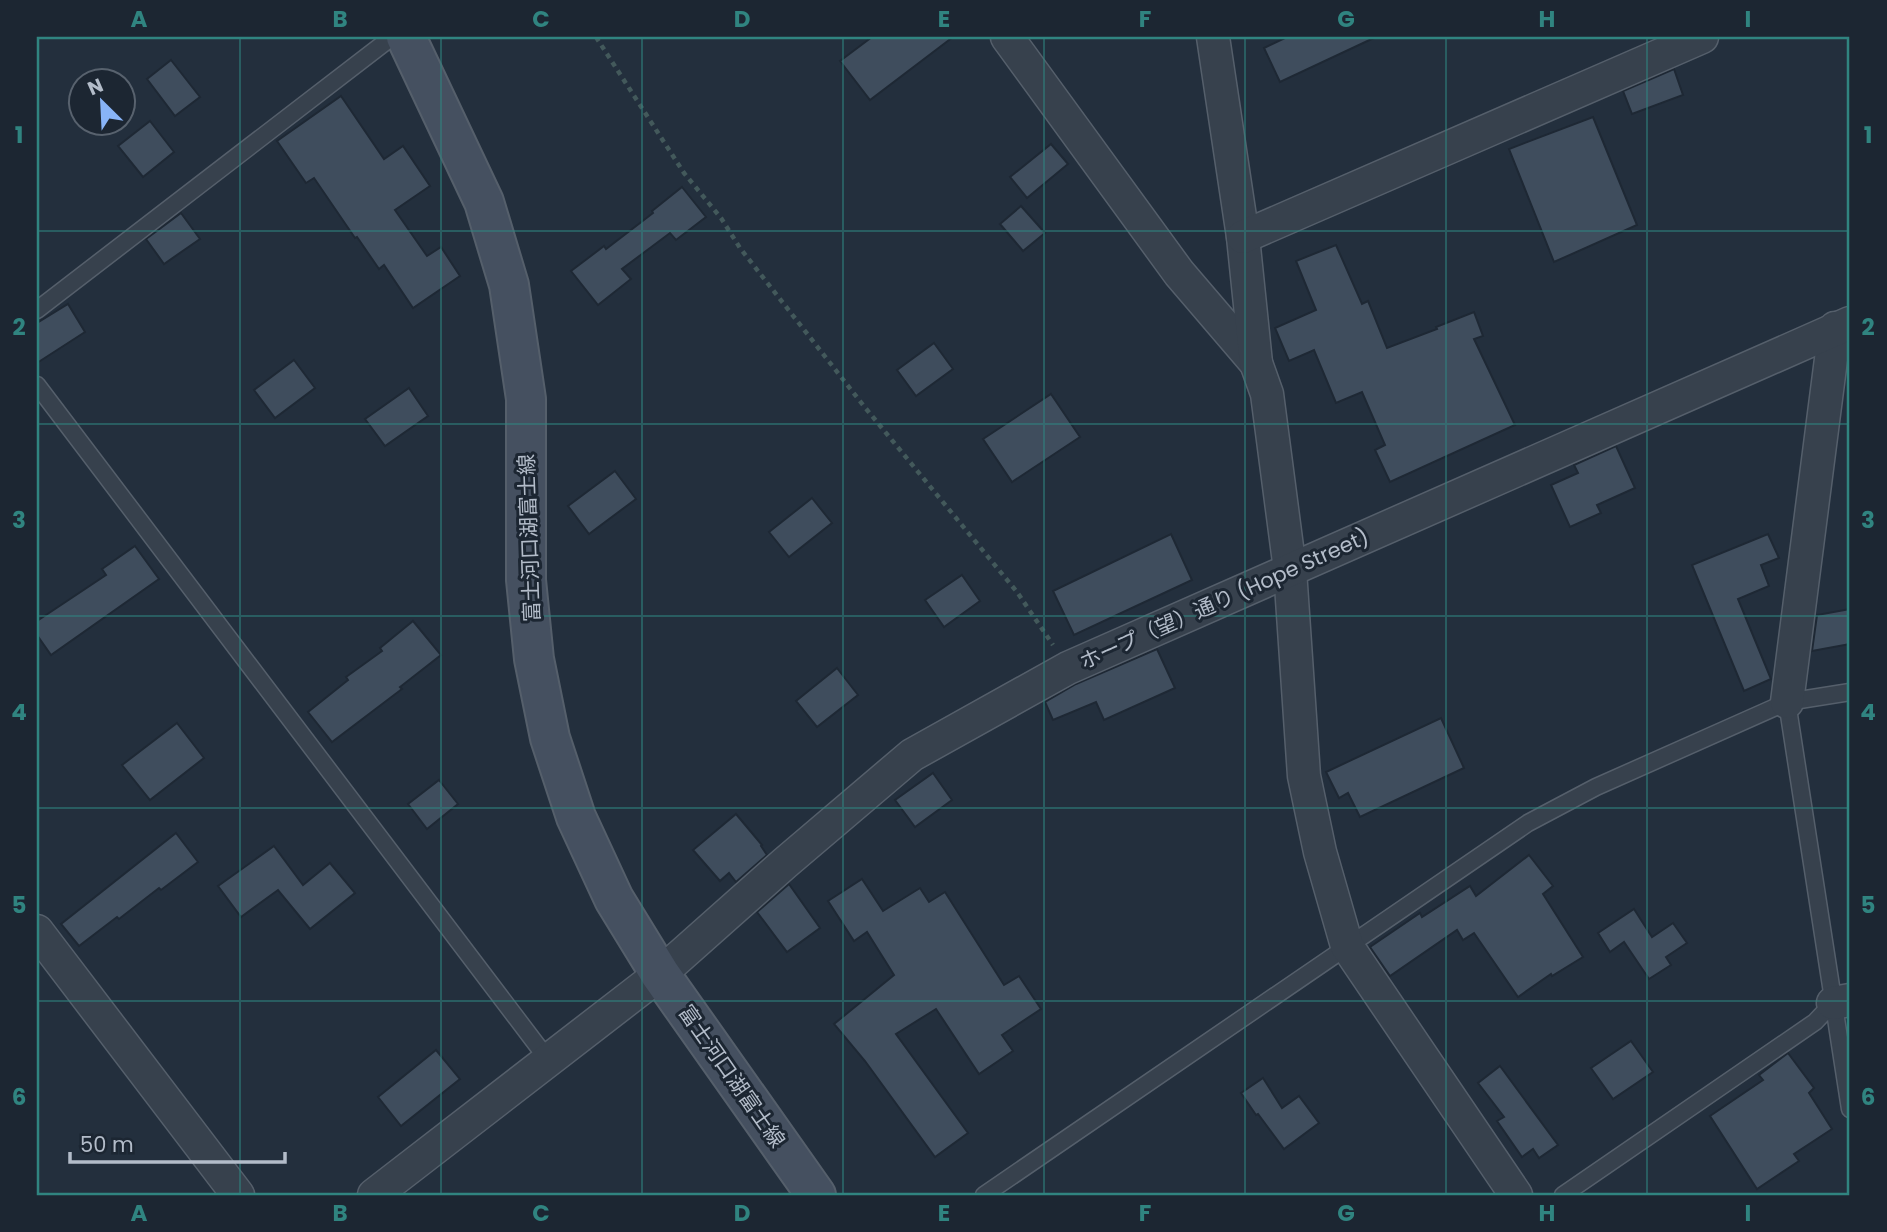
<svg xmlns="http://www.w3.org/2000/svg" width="1887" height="1232" viewBox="0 0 1887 1232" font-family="Poppins,'Noto Sans JP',sans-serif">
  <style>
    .building { fill: #3f4d5d; stroke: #1e2834; stroke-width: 2 }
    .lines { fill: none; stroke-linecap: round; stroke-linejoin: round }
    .lane-casing { stroke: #555f6b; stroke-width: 19 }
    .street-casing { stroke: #555f6b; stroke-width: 35 }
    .secondary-casing { stroke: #555f6b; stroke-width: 42 }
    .path { stroke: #43595b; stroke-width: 4.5; stroke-dasharray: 5 5; stroke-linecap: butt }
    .lane { stroke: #37414d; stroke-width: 16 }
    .street { stroke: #37414d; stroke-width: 32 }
    .secondary { stroke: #455060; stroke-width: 38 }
    .grid { fill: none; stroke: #308480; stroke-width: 2; stroke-opacity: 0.55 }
    .labels { text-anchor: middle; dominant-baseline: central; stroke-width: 6; stroke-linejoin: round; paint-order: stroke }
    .street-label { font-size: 21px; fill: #b3bcc9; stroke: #1c2632 }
    .neatline { fill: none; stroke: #308480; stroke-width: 2.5 }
    .grid-label { font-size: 23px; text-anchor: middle; font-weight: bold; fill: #308480 }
  </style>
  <rect width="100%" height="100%" fill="#232f3d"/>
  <g class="building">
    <polygon points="872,37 953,37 870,100 840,61"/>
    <polygon points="1287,37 1376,37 1280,82 1264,48"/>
    <polygon points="171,60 200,97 175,116 147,79"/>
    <polygon points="1674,69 1683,95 1632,114 1623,91"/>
    <polygon points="341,96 384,159 403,146 430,186 395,210 427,256 441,247 460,276 413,308 384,265 379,269 357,237 355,238 314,178 306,183 277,141"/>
    <polygon points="1593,117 1637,225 1554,262 1509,149"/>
    <polygon points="150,121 174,152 143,177 118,146"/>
    <polygon points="1051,144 1068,164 1027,198 1010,177"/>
    <polygon points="682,187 706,217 676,240 670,233 622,269 631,279 598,305 571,271 604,246 606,249 653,213 652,211"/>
    <polygon points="1021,206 1045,233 1023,251 1000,224"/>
    <polygon points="181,213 200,239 164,264 146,239"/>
    <polygon points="1336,245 1362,304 1368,301 1387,348 1437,329 1436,327 1474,312 1483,336 1474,339 1515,425 1390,482 1375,450 1385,445 1362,392 1336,403 1314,350 1289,361 1275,328 1316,310 1296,261"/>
    <polygon points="68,304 85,332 37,363 37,323"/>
    <polygon points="934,343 953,369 916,396 897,370"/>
    <polygon points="294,360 315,388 275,418 254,390"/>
    <polygon points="409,388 428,416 385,446 365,419"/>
    <polygon points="1051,394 1080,437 1012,482 983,439"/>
    <polygon points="1616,446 1635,488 1597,505 1601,513 1570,527 1551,485 1578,473 1574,465"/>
    <polygon points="615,471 636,499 589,534 568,506"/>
    <polygon points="812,498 832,523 789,557 769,532"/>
    <polygon points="1171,534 1192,580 1074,635 1053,591"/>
    <polygon points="1768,534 1779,558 1761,565 1769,586 1738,599 1771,679 1744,691 1692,565"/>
    <polygon points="135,546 159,579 51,655 37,635 37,621 106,575 102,569"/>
    <polygon points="962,575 980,601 944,627 925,600"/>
    <polygon points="1850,609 1850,644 1812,651 1817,615"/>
    <polygon points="413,621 441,655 400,687 402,689 332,742 308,712 348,680 346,677 382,651 380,648"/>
    <polygon points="1157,649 1175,688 1104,720 1096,702 1053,720 1045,702 1076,684"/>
    <polygon points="837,668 858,695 817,727 796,701"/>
    <polygon points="1441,718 1464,768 1360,817 1348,793 1339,798 1326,772"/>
    <polygon points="177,723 204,758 150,800 122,765"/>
    <polygon points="933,773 952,800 915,827 895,800"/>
    <polygon points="439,780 458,804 427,829 408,804"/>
    <polygon points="736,814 762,845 761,846 767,855 736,882 729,873 720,881 693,850"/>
    <polygon points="176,833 198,862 161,890 159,888 119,919 117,917 79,946 61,924"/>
    <polygon points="274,846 303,885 330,863 355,893 310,929 278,890 241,917 218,886"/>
    <polygon points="1529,855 1553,886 1543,894 1583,957 1552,976 1551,974 1518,997 1474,933 1463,940 1457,930 1390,976 1370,947 1420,913 1422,917 1470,886 1476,896"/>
    <polygon points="862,879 883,911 920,888 929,902 945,892 1004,985 1019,976 1041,1009 1002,1035 1013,1051 979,1074 936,1009 896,1034 968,1133 935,1157 865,1061 834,1024 894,975 867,932 854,941 828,901"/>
    <polygon points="789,884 820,928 787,952 757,912"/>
    <polygon points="1634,909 1652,937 1673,923 1687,943 1666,957 1671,965 1649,979 1624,942 1610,952 1598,933"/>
    <polygon points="1631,1041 1653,1072 1613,1099 1591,1068"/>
    <polygon points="436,1050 460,1079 401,1126 378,1097"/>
    <polygon points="1788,1053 1814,1088 1809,1093 1832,1129 1794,1154 1799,1161 1757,1189 1710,1116 1763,1080 1759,1075"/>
    <polygon points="1500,1066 1558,1145 1539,1158 1533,1149 1522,1157 1497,1121 1504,1117 1478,1083"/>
    <polygon points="1263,1078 1282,1108 1299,1096 1319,1123 1284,1149 1258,1114 1256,1115 1241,1093"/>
  </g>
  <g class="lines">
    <g class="lane-casing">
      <g id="lane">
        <polyline points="37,310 392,37"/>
        <polyline points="37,385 549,1061"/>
        <polyline points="1787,702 1850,1109"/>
        <polyline points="984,1195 1528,823 1596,787 1787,702 1850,692"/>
        <polyline points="1563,1195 1815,1022 1833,1003"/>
      </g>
    </g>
    <g class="street-casing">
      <g id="street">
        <polyline points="1007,37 1179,273 1256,363"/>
        <polyline points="1213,37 1243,237 1256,363 1267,394 1290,570 1304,776 1320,852 1347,946 1516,1195"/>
        <polyline points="1243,237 1702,37"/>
        <polyline points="1787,702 1835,328"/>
        <polyline points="37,931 238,1195"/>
        <polyline points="1833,1003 1850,1000"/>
        <polyline points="374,1195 660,974 785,863 912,755 1068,668 1850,323"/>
      </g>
    </g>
    <g class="secondary-casing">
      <polyline id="secondary" points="406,37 484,202 509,285 526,399 526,580 534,659 550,738 576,817 614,899 660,974 816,1195"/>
    </g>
    <polyline class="path" points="596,37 684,173 721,218 740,248 863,405 1017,592 1053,645"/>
    <use href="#lane" class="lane"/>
    <use href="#street" class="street"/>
    <use href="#secondary" class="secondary"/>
  </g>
  <path class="grid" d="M240 37V1195M441 37V1195M642 37V1195M843 37V1195M1044 37V1195M1245 37V1195M1446 37V1195M1647 37V1195M37 231H1850M37 424H1850M37 616H1850M37 808H1850M37 1001H1850"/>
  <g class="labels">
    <g class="street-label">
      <text transform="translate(529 538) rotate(-92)">富士河口湖富士線</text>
      <text transform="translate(1224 599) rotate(-24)">ホープ（望）通り (Hope Street)</text>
      <text transform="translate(732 1076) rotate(55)">富士河口湖富士線</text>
    </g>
  </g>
  <rect width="1887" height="1232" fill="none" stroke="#1c2632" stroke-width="77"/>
  <g transform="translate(102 102) rotate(336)"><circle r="33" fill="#1c2632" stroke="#58626e" stroke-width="2"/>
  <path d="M0-5L12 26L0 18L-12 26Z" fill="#88b4f8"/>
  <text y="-10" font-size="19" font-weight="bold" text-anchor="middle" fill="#b3bcc9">N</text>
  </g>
  <path d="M70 1152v10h215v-10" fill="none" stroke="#b3bcc9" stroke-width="3.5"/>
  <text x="80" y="1152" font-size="21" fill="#b3bcc9" stroke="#1c2632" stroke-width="5" paint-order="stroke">50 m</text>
  <rect x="38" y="38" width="1810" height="1156" class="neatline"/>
  <g class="grid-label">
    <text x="139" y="27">A</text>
    <text x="340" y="27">B</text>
    <text x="541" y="27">C</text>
    <text x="742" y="27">D</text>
    <text x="944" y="27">E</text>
    <text x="1145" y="27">F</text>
    <text x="1346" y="27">G</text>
    <text x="1547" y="27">H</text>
    <text x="1748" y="27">I</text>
    <text x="19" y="143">1</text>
    <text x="1868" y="143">1</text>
    <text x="19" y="335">2</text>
    <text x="1868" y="335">2</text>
    <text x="19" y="528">3</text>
    <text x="1868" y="528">3</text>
    <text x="19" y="720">4</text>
    <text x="1868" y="720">4</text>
    <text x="19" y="913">5</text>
    <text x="1868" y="913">5</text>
    <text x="19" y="1105">6</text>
    <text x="1868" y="1105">6</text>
    <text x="139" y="1221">A</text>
    <text x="340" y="1221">B</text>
    <text x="541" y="1221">C</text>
    <text x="742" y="1221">D</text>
    <text x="944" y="1221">E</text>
    <text x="1145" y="1221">F</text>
    <text x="1346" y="1221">G</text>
    <text x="1547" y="1221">H</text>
    <text x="1748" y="1221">I</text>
  </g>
</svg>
